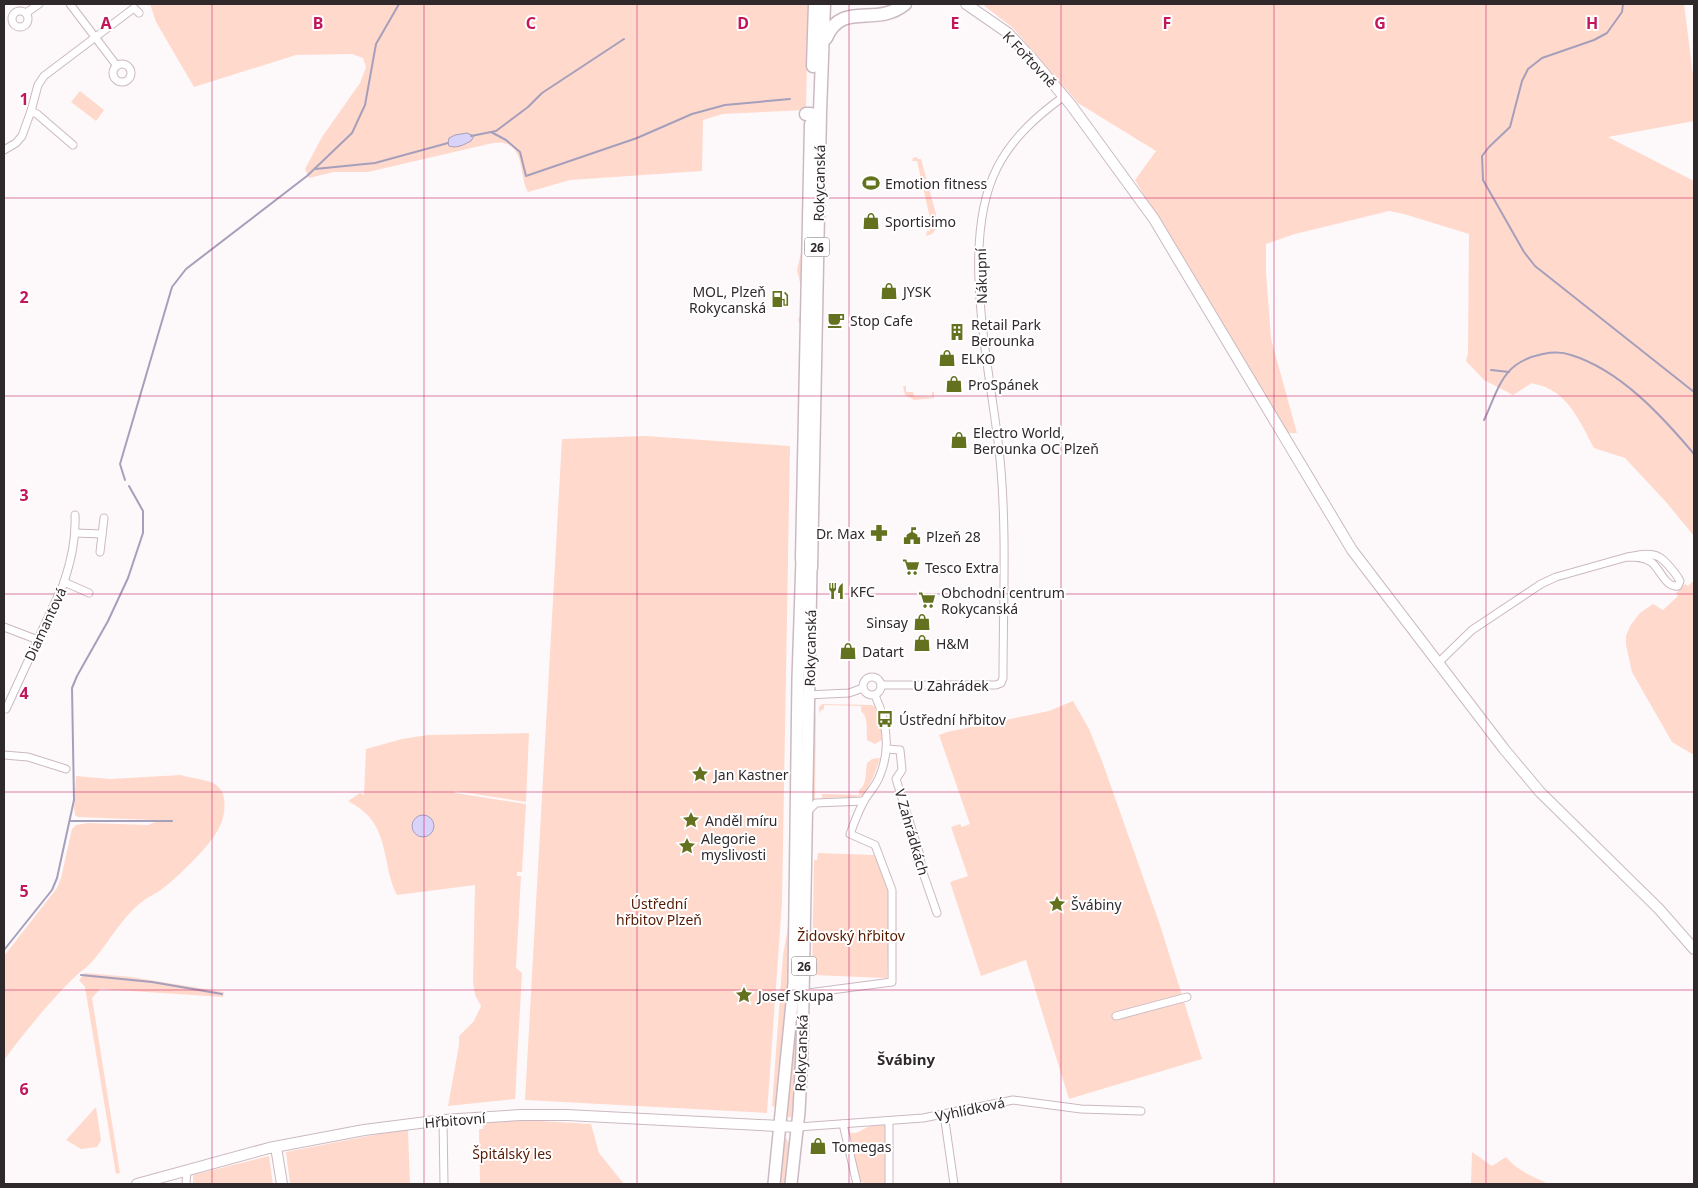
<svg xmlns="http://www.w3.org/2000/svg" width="1698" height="1188" viewBox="0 0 1698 1188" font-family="'Noto Sans',sans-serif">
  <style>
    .green { fill: #ffd9cc }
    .water { fill: #d9d2f9; stroke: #a69fbc }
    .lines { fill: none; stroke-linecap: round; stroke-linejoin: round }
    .stream { stroke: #a69fbc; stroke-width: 2 }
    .street-casing { stroke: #cbb9c2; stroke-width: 9 }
    .secondary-casing { stroke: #cbb9c2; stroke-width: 12 }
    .primary-casing { stroke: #cbb9c2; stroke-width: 14 }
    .highway-casing { stroke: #cbb9c2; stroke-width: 15 }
    .street { stroke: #fff; stroke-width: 7 }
    .secondary { stroke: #fff; stroke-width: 10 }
    .primary { stroke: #fff; stroke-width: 11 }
    .highway { stroke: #fff; stroke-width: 12 }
    .grid { fill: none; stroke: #c2185b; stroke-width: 1; stroke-opacity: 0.55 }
    .labels { text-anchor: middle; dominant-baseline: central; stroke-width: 4; stroke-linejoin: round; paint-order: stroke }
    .shield { fill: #fff; stroke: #6e696b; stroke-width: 1 }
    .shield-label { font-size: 12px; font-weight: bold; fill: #30292c }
    .street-label { font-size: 14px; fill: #30292c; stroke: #fff }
    .poi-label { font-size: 14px; fill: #30292c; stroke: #fff; text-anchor: start }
    .park-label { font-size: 14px; fill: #561901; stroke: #fff }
    .neighbourhood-label { font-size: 15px; font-weight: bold; fill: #30292c; stroke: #fff }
    .grid-label { font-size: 16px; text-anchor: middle; font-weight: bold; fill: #c2185b; stroke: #fff; stroke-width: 4; stroke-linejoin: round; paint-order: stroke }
  </style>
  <rect width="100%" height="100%" fill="#fdf9fb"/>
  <g class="green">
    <path d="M150 4H808L806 110 723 114 703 120 702 171 570 180 528 192C520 179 524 153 509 145 505 142 497 143 493 143L368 172H334L309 178 305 169 322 137 360 83 366 67 363 58 352 54 296 55 194 87 156 22Z"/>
    <path d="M982 4H1684L1694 83V121L1608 137 1694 181V536L1666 502 1625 458 1594 448C1583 428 1572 401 1551 390 1545 386 1538 385 1532 383L1513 395 1484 380 1466 361 1468 353 1469 234 1404 214 1389 211 1295 234 1266 244V272L1271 339 1297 433H1286L1135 180 1156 151 1078 103 1013 28Z"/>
    <polygon points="80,91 104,110 96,121 71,102"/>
    <polygon points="917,157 918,159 921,159 936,214 936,229 932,234 926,236 927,231 930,231 930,218 917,161 912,161 913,158"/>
    <polygon points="801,253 804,254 802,330 798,320 801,313 801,287 797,270"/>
    <polygon points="903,386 906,386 906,392 913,392 914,396 932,397 932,392 934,392 934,398 914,400 905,395"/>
    <polygon points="645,436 790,446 782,902 767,1113 525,1100 562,439"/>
    <polygon points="1694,580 1694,755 1672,742 1632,672 1626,645 1626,636 1630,626 1640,613 1653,604 1663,610 1678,596 1676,593 1685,584 1688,586"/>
    <polygon points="1073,701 1089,729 1102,761 1160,925 1202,1059 1069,1099 1026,960 981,976 950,882 968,876 951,827 960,824 962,827 970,824 939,735 947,732 1049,711"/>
    <path d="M822 704 872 705 875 707 880 728H882V740L875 744 867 740C866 729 869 718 861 711V706L824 705V709L820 711 819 715V707Z"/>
    <polygon points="816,705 815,800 810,803"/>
    <path d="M529 733 526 802 455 791V793L526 804 522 872H517V876H521L516 968 522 973 515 1099 448 1106 459 1045V1036L474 1021 481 1006 475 995 473 982 475 885 397 895C383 869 389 833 364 812 359 807 353 804 348 801L360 793 364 795 366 749 402 739 428 735Z"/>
    <path d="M879 758 880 759 873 778 863 795 855 797 822 798V794L859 795V790C868 783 865 773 867 763L872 759Z"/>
    <path d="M181 775C194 780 216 778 222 792 227 802 224 819 219 828 211 845 177 878 162 889 156 894 149 896 143 901 121 917 108 945 89 965 86 968 81 971 78 974 52 998 25 1032 4 1060V956L57 888 61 878 72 829 76 825 88 823 148 825 155 822 152 820 78 817 75 815 74 808 76 776 110 779Z"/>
    <polygon points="818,853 875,855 890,895 887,978 812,975 814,860 817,860"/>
    <polygon points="789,922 791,936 791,961 778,1108 772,1106 783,955"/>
    <polygon points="85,973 131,977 224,992 223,997 100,989 92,998 120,1173 116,1174 85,987 79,980"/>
    <polygon points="797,980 798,1047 794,1115 789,1118 788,1116"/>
    <polygon points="96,1107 101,1140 97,1147 81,1149 66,1140"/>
    <polygon points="522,1120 591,1124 599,1153 624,1184 480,1184 479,1129 483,1129 483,1122"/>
    <path d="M883 1125 888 1128 887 1184H864L863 1182H858L848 1132C858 1136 862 1128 871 1126 874 1125 879 1125 883 1125Z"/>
    <polygon points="399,1130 408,1130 410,1184 290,1184 286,1152"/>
    <polygon points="786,1138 789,1143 785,1184 777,1184 783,1140"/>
    <path d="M1472 1152 1492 1166 1506 1157C1518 1171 1533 1177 1549 1184H1471Z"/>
    <polygon points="269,1156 273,1184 193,1184 193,1175"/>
  </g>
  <g class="water">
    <path d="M467 133 474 136 471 141C465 144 457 149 449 146L448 143 449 138 455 135Z"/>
    <circle cx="423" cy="826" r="11"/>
  </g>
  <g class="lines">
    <g class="stream">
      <polyline points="1623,4 1622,12 1607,33 1594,40 1542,58 1528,69 1522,81 1510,127 1489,147 1482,156 1483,180 1524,252 1535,266 1694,392"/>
      <polyline points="491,132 506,140 520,152 526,176 637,138 692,114 725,105 790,99"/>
      <polyline points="471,136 496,131 528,107 542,93 624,39"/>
      <polyline points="315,169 375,163 448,143"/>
      <polyline points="1491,370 1509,372"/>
      <path d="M1484 420C1493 402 1499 377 1516 365 1530 355 1555 349 1571 355 1620 370 1662 416 1694 454"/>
      <polyline points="125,480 120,464 172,287 186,269 307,176 352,133 365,105 376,44 399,4"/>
      <polyline points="70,821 172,821"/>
      <polyline points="4,950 52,890 57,878 74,800 72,688 77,676 108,621 128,578 143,533 143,511 129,486"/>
      <polyline points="81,975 152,982 222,994"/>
    </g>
    <g class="street-casing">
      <g id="street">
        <polyline points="70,4 117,66"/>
        <circle cx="20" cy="19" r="8"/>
        <polyline points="26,13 39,4"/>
        <circle cx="122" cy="73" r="9"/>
        <polyline points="31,111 37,114 73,145"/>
        <polyline points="4,150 16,143 22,136 31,111 38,85 44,76 134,8 139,13"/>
        <polyline points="75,533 102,534"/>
        <polyline points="100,552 104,518"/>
        <polyline points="64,582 89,593"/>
        <polyline points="4,627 38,640"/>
        <path d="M1438 663 1472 630 1541 584 1556 577 1627 557C1635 557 1644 557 1651 562 1660 568 1665 588 1678 586L1680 581C1677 575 1665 560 1659 557 1650 552 1636 555 1627 557"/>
        <circle cx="872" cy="686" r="9"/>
        <path d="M881 685H996L1001 683 1003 678C1003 605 1007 531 1000 459 992 375 958 245 997 168 1012 138 1037 116 1063 97"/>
        <polyline points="807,695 849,693 863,688"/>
        <path d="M4 708 6 709 63 585C71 561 76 540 75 515"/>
        <polyline points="887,749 900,750 902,770 896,779 919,852 922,870 937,913"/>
        <polyline points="4,755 28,757 66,769"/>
        <polyline points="807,812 816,803 864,801"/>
        <path d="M808 993 892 982V890L875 845 850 834C854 823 858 812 864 801 869 792 877 785 880 775 891 749 886 720 875 695"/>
        <polyline points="1116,1016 1187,997"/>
        <polyline points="944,1114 954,1184"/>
        <polyline points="443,1120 444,1184"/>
        <polyline points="843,1124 857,1184"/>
        <polyline points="798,1127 923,1118 1013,1100 1081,1109 1141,1111"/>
        <polyline points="186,1184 187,1170"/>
        <polyline points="889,1184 889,1122"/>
      </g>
    </g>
    <g class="secondary-casing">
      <g id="secondary">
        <polyline points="966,4 1008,33 1034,61 1071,105 1154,219 1352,550 1504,749 1540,792 1659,909 1694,949"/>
        <polyline points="276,1147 282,1184"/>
        <polyline points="137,1184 269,1148 364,1130 443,1120 521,1115 567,1115 798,1127"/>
      </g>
    </g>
    <g class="primary-casing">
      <g id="primary">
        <polyline points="774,1184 794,983 798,679 802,559"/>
        <polyline points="791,1184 799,1112 802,1052 811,568"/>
      </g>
    </g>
    <g class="highway-casing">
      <g id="highway">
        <path d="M826 38C842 0 876 28 905 4"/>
        <polyline points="813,66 815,4"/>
        <polyline points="806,114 811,114"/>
        <polyline points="802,559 811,124"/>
        <polyline points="811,568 820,112 824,4"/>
      </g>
    </g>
    <use href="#street" class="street"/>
    <use href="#secondary" class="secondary"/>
    <use href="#primary" class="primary"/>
    <use href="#highway" class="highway"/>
  </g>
  <path class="grid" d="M212 4V1184M424 4V1184M637 4V1184M849 4V1184M1061 4V1184M1274 4V1184M1486 4V1184M4 198H1694M4 396H1694M4 594H1694M4 792H1694M4 990H1694"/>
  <defs>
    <g id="stadium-bare" transform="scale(1.35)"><path d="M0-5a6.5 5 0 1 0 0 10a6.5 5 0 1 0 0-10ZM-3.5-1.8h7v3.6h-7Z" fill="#64721f" stroke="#fff" stroke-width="2.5" paint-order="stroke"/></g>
    <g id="shop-bare" transform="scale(1.35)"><path d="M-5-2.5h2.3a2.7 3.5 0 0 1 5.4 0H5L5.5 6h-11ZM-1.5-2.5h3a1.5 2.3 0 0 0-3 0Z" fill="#64721f" stroke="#fff" stroke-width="2.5" paint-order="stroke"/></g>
    <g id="fuel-bare" transform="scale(1.35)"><path d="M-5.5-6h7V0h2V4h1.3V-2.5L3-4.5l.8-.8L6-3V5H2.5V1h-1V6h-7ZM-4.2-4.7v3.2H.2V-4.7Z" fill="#64721f" stroke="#fff" stroke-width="2.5" paint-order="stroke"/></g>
    <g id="cafe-bare" transform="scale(1.35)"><path d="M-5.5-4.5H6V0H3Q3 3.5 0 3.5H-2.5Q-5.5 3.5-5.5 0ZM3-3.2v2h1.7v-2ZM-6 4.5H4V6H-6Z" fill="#64721f" stroke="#fff" stroke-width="2.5" paint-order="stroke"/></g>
    <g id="building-bare" transform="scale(1.35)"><path d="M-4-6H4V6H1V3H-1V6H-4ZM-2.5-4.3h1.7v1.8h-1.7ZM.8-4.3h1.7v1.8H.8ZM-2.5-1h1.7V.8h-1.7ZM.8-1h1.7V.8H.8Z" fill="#64721f" stroke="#fff" stroke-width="2.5" paint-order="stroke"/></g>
    <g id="pharmacy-bare" transform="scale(1.35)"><path d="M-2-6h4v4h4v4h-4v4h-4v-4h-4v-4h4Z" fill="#64721f" stroke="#fff" stroke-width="2.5" paint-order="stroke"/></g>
    <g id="civic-bare" transform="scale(1.35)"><path d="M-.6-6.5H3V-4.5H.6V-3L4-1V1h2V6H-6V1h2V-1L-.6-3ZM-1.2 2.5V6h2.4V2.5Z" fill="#64721f" stroke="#fff" stroke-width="2.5" paint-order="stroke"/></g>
    <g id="supermarket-bare" transform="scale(1.35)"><path d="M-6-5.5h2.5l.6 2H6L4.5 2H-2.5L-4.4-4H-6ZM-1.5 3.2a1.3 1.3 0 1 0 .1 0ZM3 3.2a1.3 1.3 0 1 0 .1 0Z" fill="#64721f" stroke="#fff" stroke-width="2.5" paint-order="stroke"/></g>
    <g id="restaurant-bare" transform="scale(1.35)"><path d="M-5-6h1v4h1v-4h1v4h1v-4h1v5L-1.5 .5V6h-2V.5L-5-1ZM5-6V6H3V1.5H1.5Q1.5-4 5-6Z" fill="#64721f" stroke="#fff" stroke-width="2.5" paint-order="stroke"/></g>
    <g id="bus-bare" transform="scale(1.35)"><path d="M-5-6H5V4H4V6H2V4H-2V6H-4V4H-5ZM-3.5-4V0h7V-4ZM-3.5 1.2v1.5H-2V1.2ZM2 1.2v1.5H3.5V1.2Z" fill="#64721f" stroke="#fff" stroke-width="2.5" paint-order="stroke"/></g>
    <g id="sight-bare" transform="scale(1.35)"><path d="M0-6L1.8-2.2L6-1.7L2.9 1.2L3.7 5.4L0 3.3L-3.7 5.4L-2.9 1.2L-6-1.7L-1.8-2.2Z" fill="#64721f" stroke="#fff" stroke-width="2.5" paint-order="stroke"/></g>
  </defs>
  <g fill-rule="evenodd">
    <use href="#stadium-bare" x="871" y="183"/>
    <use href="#shop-bare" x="871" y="221"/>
    <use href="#shop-bare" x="889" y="291"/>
    <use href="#fuel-bare" x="780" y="299"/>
    <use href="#cafe-bare" x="836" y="320"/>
    <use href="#building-bare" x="957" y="332"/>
    <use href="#shop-bare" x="947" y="358"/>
    <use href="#shop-bare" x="954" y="384"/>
    <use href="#shop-bare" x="959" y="440"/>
    <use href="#pharmacy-bare" x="879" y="533"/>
    <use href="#civic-bare" x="912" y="536"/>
    <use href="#supermarket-bare" x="911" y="567"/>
    <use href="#restaurant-bare" x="836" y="591"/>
    <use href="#supermarket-bare" x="927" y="600"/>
    <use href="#shop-bare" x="922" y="622"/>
    <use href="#shop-bare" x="922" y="643"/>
    <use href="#shop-bare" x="848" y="651"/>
    <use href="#bus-bare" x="885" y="719"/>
    <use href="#sight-bare" x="700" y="774"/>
    <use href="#sight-bare" x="691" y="820"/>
    <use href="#sight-bare" x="687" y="846"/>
    <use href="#sight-bare" x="1057" y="904"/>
    <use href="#sight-bare" x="744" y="995"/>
    <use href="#shop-bare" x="818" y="1146"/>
  </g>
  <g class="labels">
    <g class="shield">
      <rect x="804.5" y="237.5" width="25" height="19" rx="4"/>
      <rect x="791.5" y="956.5" width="25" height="19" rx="4"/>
    </g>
    <g class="shield-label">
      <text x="817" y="247">26</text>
      <text x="804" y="966">26</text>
    </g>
    <g class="street-label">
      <text transform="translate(1030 59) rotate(47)">K Fořtovně</text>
      <text transform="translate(819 183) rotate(-89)">Rokycanská</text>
      <text transform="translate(981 276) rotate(-91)">Nákupní</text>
      <text transform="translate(45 624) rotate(-65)">Diamantová</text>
      <text transform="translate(810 648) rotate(-89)">Rokycanská</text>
      <text x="951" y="685">U Zahrádek</text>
      <text transform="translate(912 832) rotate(74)">V Zahrádkách</text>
      <text transform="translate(801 1053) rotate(-88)">Rokycanská</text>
      <text transform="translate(970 1109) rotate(-12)">Vyhlídková</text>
      <text transform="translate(455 1120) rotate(-5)">Hřbitovní</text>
    </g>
    <g class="poi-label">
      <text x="885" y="183">Emotion fitness</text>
      <text x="885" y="221">Sportisimo</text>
      <text x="766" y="291" text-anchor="end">MOL, Plzeň<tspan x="766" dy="16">Rokycanská</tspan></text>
      <text x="903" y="291">JYSK</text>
      <text x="850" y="320">Stop Cafe</text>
      <text x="971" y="324">Retail Park<tspan x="971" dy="16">Berounka</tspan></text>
      <text x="961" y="358">ELKO</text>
      <text x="968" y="384">ProSpánek</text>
      <text x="973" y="432">Electro World,<tspan x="973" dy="16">Berounka OC Plzeň</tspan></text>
      <text x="865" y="533" text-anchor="end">Dr. Max</text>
      <text x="926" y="536">Plzeň 28</text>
      <text x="925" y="567">Tesco Extra</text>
      <text x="850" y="591">KFC</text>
      <text x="941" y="592">Obchodní centrum<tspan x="941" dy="16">Rokycanská</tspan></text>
      <text x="908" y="622" text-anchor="end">Sinsay</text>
      <text x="936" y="643">H&amp;M</text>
      <text x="862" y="651">Datart</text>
      <text x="899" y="719">Ústřední hřbitov</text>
      <text x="714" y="774">Jan Kastner</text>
      <text x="705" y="820">Anděl míru</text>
      <text x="701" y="838">Alegorie<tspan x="701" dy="16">myslivosti</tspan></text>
      <text x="1071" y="904">Švábiny</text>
      <text x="758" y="995">Josef Skupa</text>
      <text x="832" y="1146">Tomegas</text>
    </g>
    <g class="park-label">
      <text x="659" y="903">Ústřední<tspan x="659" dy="16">hřbitov Plzeň</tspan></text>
      <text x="851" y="935">Židovský hřbitov</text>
      <text x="512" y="1153">Špitálský les</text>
    </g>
    <g class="neighbourhood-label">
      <text x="906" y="1059">Švábiny</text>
    </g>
  </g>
  <g class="grid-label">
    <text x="106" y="29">A</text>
    <text x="318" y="29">B</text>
    <text x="531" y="29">C</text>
    <text x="743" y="29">D</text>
    <text x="955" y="29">E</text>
    <text x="1167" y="29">F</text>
    <text x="1380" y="29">G</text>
    <text x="1592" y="29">H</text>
    <text x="24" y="105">1</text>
    <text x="24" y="303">2</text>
    <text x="24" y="501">3</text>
    <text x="24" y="699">4</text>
    <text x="24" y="897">5</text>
    <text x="24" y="1095">6</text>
  </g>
  <rect width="1698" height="1188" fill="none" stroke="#30292c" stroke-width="10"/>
</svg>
